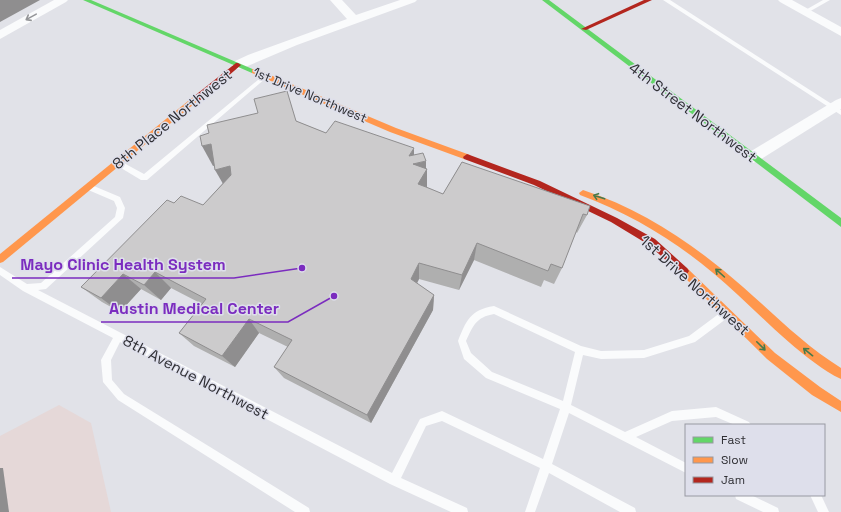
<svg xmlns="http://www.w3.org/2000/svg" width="841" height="512" viewBox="0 0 841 512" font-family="'Space Grotesk',sans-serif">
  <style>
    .industrial { fill: #e5d8d8 }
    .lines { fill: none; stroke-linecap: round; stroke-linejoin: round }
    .lane { fill: #fafbfc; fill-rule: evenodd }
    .street { fill: #fafbfc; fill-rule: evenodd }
    .fast { fill: #63d668; fill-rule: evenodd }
    .slow { fill: #ff974d; fill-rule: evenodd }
    .jam { fill: #b3261e; fill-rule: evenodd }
    .wall { fill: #afafaf }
    .shaded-wall { fill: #8f8e8f }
    .building { fill: #cccbcc; stroke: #8f8e8f }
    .oneway { stroke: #949598 }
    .oneway2 { stroke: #467a4b }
    .labels { text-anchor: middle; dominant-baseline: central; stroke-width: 3; stroke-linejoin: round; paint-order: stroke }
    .far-street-label { font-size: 13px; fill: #2f2f34; stroke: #dedfeb }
    .street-label { font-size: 15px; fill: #2f2f34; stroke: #dedfeb }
    .leader { fill: none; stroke: #7b2cbf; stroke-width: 1.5 }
    .callout-dot { fill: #7b2cbf; stroke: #dedfeb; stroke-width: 1.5 }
    .callout-label { font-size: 16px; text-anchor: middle; font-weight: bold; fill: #7b2cbf; stroke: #dedfeb; stroke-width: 3; stroke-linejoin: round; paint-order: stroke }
  </style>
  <rect width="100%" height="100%" fill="#e1e2e8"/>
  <polygon class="industrial" points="59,405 91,423 111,512 0,512 0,436"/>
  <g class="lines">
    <g class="lane">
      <polygon points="663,0 670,0 841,110 841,115"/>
      <polygon points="823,0 830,0 807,13 802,12"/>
      <polygon points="264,75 266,76 266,78 147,180 141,180 116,165 114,163 116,161 120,161 144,174"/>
      <path d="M89 184 120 197 125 208 123 218 46 289 38 290 392 473 420 419 442 411 543 459 560 409 486 378 464 359 458 341C466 321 470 310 494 306L581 346 601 351 644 350 689 336 724 310 727 309 730 310 731 313 730 316 695 342 644 358 601 359 583 355 571 405 625 432 672 411 716 407 749 422 751 425H735L716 417 672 421 636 437 686 463V473L569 413 552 464 635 508 636 512H620L549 473 535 512H525L540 468 442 421 426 426 401 478 467 508 468 512H451L390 484 120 342 111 360 112 380 124 394 309 508 310 512H295L118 400 103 382 101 360 113 338 23 291 0 275V267L27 284 41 283 115 217 117 208 114 201 86 189 85 187ZM494 314 575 352 563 401 492 372 471 353 466 341C473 326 476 317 494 314Z"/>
      <polygon points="735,495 751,495 778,508 779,512 763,512 736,499"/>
      <polygon points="810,495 821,495 829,512 818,512"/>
    </g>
    <g class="street">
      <polygon points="54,0 68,0 66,2 0,39 0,30"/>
      <polygon points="330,0 342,0 356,15 400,0 417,0 415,2 297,45 243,68 238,69 233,68 232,65 233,62 248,55 347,19"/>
      <polygon points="778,0 792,0 841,27 841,36 780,2"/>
      <polygon points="841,98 841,109 758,161 753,163 748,161 746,157 748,153 836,100"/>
    </g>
    <g class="fast">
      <polygon points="83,0 91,0 257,71 256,73 252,73"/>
      <polygon points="542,0 549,0 841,218 841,227"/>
    </g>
    <g class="slow">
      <polygon points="252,69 256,69 396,128 470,155 471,157 470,159 464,159 390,132 252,73"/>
      <polygon points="193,97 196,97 200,99 3,262 0,263 0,254"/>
      <path d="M583 190C644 210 695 245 743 287 775 315 804 345 841 368V379C832 375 823 369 815 363 787 343 763 318 738 295 690 250 641 218 580 195L579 193Z"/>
      <polygon points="684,267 687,268 775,353 820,387 841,401 841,412 812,395 767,359 681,274 679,271 681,268"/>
    </g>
    <g class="jam">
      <polygon points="644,0 652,0 586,30 581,29"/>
      <polygon points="236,63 238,63 241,65 199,101 193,101 193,97"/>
      <polygon points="467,154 540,181 617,218 655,239 687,268 689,271 687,274 684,275 681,274 649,245 611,222 534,185 464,159 463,157"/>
    </g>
  </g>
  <polygon class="wall" points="296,121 326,133 414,155 426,169 427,169 427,188 443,194 462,162 587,215 577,233 576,232 562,268 554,284 544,280 541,287 474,260 459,290 419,279 417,284 434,295 433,310 371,423 284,378 274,367 288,347 259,333 235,367 194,346 179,333 202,304 171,288 161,300 141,289 120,312 102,302 81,287 174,203 203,205 223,183 214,165 213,166"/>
  <g class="shaded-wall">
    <polygon points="0,0 40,0 0,22"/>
    <polygon points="211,144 221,164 213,166 202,146"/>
    <polygon points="414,148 414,164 426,161 426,171 427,169 427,188 414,183 409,156"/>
    <polygon points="230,166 240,185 226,189 215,170"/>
    <polygon points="477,243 474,260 459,290 462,275"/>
    <polygon points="419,263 419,279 411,294 411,279"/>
    <polygon points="155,272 171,288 161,300 144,285"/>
    <polygon points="123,274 141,289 120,312 101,298"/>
    <polygon points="434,295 433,310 371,423 367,415"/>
    <polygon points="249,319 259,333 235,367 222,356"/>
    <polygon points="0,468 3,468 9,512 0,512"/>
  </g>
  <polygon class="building" points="287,91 296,121 326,133 335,121 414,148 409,156 423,153 426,161 413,164 427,169 418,184 426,187 443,194 462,162 590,206 587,215 583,214 562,268 551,264 548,271 477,243 462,275 419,263 411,279 434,295 367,415 274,367 292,340 249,319 222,356 179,333 206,299 155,272 144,285 123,274 101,298 81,287 167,200 174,203 181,196 203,205 231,175 230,166 215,170 211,144 202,146 200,136 209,133 207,125 258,113 254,99"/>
  <defs><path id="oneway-shaft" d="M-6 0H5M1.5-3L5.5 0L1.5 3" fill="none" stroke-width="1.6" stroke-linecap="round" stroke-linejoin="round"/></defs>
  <use class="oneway" href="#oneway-shaft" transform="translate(31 17) rotate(151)"/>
  <g class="oneway2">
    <use href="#oneway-shaft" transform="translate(599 197) rotate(-162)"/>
    <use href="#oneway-shaft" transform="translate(720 273) rotate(-138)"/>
    <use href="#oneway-shaft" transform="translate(761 346) rotate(45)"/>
    <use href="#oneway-shaft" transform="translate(808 352) rotate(-141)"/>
  </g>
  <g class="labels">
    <g class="far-street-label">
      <text transform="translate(310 95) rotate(23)">1st Drive Northwest</text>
    </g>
    <g class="street-label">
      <text transform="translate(693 112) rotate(37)">4th Street Northwest</text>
      <text transform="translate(172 119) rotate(-39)">8th Place Northwest</text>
      <text transform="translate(695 285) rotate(42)">1st Drive Northwest</text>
      <text transform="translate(196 377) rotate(28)">8th Avenue Northwest</text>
    </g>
  </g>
  <path class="leader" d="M302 268L234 278H12M334 296L288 322H101"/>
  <g class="callout-dot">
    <circle cx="302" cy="268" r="4"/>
    <circle cx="334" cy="296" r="4"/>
  </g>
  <g class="callout-label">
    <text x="123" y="270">Mayo Clinic Health System</text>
    <text x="194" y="314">Austin Medical Center</text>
  </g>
  <rect x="685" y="424" width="140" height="72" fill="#dedfeb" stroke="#9899a2"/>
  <rect x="693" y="437" width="20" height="6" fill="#63d668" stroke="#9899a2"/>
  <text x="721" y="444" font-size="12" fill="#2f2f34">Fast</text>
  <rect x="693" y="457" width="20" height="6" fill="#ff974d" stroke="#9899a2"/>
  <text x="721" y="464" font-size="12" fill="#2f2f34">Slow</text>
  <rect x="693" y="477" width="20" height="6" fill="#b3261e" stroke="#9899a2"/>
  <text x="721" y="484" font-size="12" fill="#2f2f34">Jam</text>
</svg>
